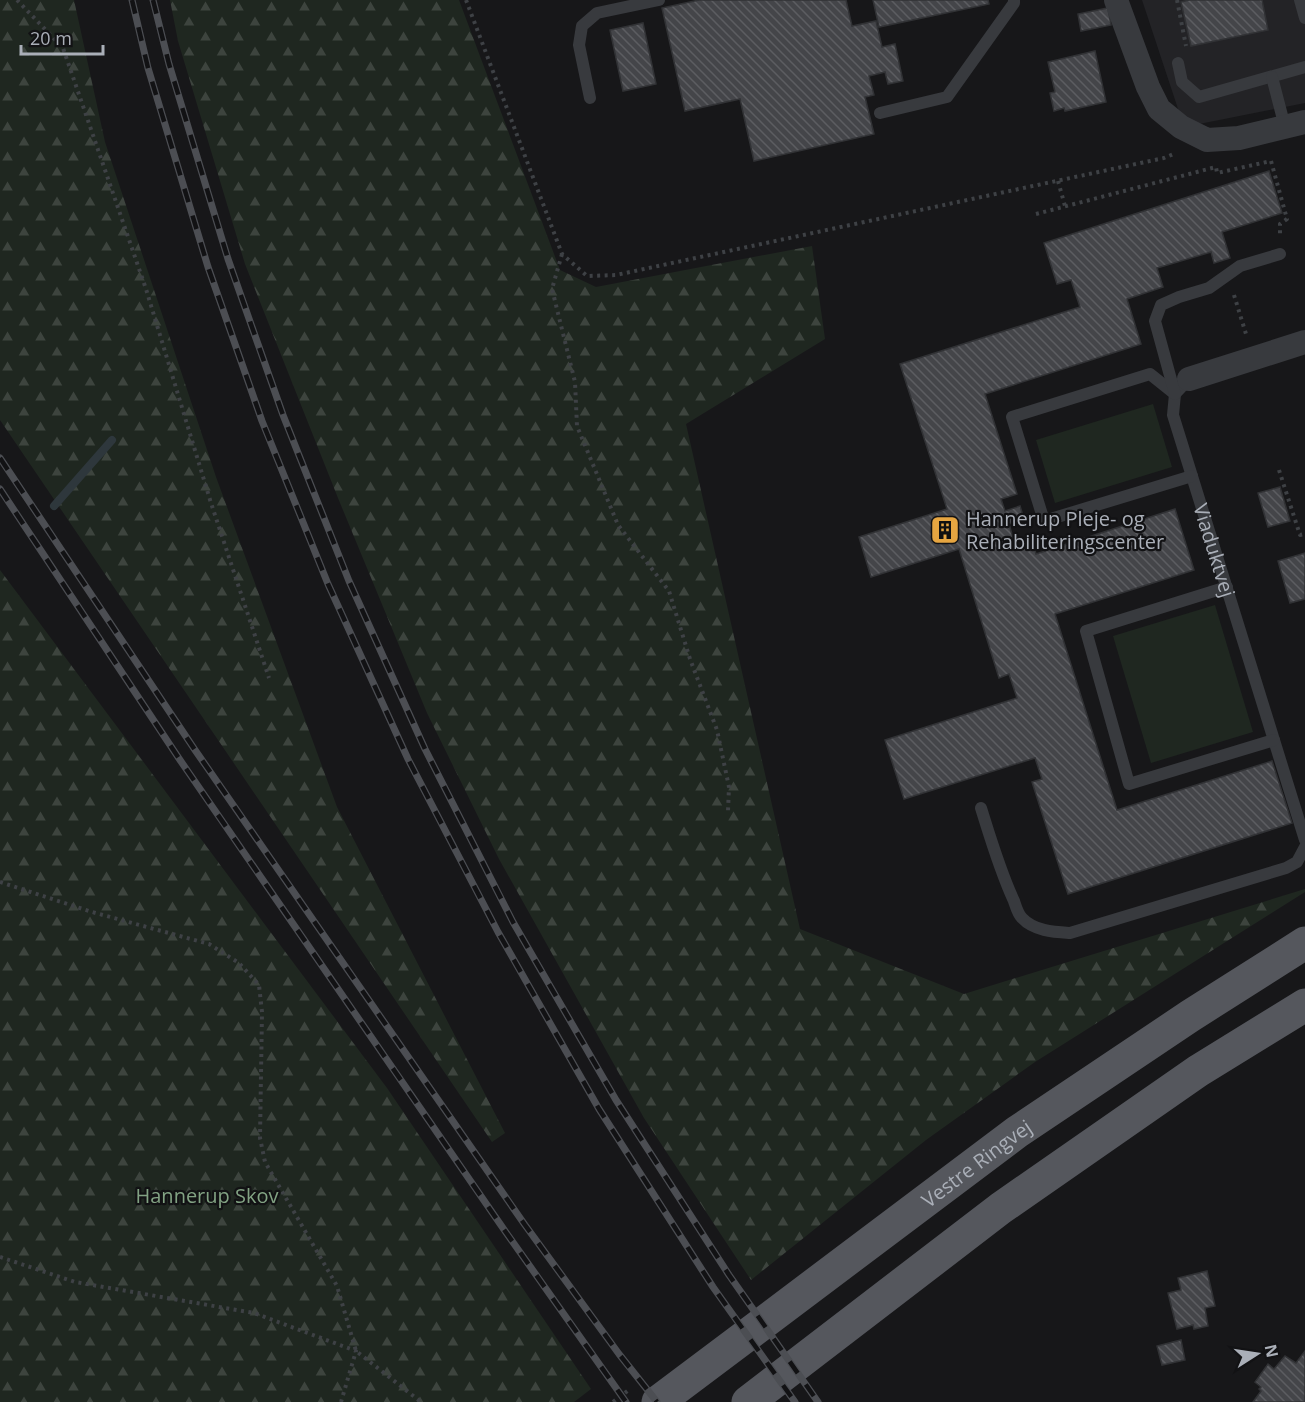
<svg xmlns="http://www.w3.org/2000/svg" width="1305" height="1402" viewBox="0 0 1305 1402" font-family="'Open Sans',sans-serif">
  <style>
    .built { fill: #232326 }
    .forest { fill: url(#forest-firs) }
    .park { fill: #1f2720 }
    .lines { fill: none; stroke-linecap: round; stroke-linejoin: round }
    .stream { stroke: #2e373c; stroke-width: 8 }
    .building { fill: url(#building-back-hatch); stroke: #313235; stroke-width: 1.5 }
    .path { stroke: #3e4145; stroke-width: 4; stroke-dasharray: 3 4.5; stroke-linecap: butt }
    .lane { stroke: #383a3e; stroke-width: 12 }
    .street { stroke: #383a3e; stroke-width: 24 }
    .primary { stroke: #55575d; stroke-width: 33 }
    .rail-casing { stroke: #4c4e53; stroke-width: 7 }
    .rail { stroke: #121214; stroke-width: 4.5; stroke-dasharray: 14; stroke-linecap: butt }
    .labels { text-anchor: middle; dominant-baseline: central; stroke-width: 4.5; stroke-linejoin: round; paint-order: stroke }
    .poi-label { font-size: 20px; fill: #aaafb8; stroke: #121214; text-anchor: start }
    .street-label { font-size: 20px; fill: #aaafb8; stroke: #121214 }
    .park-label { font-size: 20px; fill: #82a283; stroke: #121214 }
  </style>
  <defs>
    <pattern id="forest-firs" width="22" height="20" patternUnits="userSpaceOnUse" patternTransform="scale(1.5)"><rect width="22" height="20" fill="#1f2720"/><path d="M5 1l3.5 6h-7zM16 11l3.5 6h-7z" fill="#3d443e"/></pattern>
    <pattern id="building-back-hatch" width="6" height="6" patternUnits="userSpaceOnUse" patternTransform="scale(1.5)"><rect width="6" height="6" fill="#444549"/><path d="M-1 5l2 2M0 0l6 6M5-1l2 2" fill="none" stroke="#5c5d61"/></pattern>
  </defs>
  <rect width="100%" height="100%" fill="#171719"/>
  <polygon class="built" points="1142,0 1305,0 1305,103 1184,127"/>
  <g class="forest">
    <polygon points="0,0 74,0 105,142 216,477 337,807 505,1133 492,1142 0,420"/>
    <polygon points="170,0 459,0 560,270 596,287 812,246 825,339 686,424 800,929 964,994 1305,889 1305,892 1035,1062 926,1140 751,1280 644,1118 499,859 427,713 338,498 245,264 178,41"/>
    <polygon points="0,570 387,1088 591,1389 574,1402 0,1402"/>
  </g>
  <g class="park">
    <polygon points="1153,404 1172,467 1055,503 1036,440"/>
    <polygon points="1215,605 1253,732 1151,763 1113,636"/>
  </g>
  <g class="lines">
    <polyline class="stream" points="54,506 112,440"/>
  </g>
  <g class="building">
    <polygon points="699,0 846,0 852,26 876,21 882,47 895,44 903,81 888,84 885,72 869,76 874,95 865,97 874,134 754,161 740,99 685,111 662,8"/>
    <polygon points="873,0 988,0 989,4 879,27"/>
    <polygon points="1189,0 1262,0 1268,30 1191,46 1181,2"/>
    <polygon points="1108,8 1111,25 1081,31 1078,14"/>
    <polygon points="643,23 656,84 623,91 610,30"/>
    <polygon points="1095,51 1106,102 1065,111 1064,108 1054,111 1050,93 1055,92 1048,62"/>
    <polygon points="1269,171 1282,213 1222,232 1230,258 1214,263 1211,252 1157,268 1163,287 1127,299 1141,344 985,394 1017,494 1001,499 1005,511 1020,506 1024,519 1009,524 1016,548 1033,543 1036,554 1175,509 1194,570 1055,614 1117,810 1272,761 1292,823 1068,894 1032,782 1042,779 1035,758 904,799 885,740 1017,698 1009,674 999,678 959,549 871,577 859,537 947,509 900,364 1080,307 1071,280 1057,284 1044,243"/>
    <polygon points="1280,487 1290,521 1268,527 1258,493"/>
    <polygon points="1305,553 1305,599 1290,603 1278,561"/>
    <polygon points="1207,1271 1215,1306 1205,1308 1208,1326 1194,1329 1193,1325 1177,1329 1168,1293 1181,1290 1178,1278"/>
    <polygon points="1181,1340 1185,1360 1162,1365 1157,1346"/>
    <polygon points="1305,1351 1305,1402 1253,1402 1261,1391 1259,1389 1261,1387 1255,1382 1268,1364 1274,1369 1285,1356 1296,1363"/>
  </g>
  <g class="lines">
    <g class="path">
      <polyline points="17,0 63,48 146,289 211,503 269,678"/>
      <polyline points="466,0 562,254 587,276 616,275 1164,158 1176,153"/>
      <polyline points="1177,0 1186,46"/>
      <polyline points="1058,181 1065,206"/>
      <polyline points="1036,214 1216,167 1217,173 1271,161 1287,219 1280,224 1280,237"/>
      <polyline points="562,254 552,289 575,382 577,426 618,525 669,591 690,659 717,730 729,787 728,811"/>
      <polyline points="1234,295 1246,334"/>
      <polyline points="1279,470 1300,535 1305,534"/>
      <polyline points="0,882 92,912 209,944 239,963 259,985 262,1012 260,1138 265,1162 337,1286 356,1351 421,1402"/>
      <polyline points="0,1257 75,1282 254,1313 356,1351 341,1402"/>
      <polyline points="613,1402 630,1389"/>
    </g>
    <g class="lane">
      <polyline points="1300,0 1305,18"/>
      <polyline points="1178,63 1182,82 1199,97 1305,67"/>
      <polyline points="1272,77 1285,127"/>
      <polyline points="590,98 579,45 582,26 597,13 659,0"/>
      <polyline points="880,113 947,97 1014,3 1014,0"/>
      <path id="s1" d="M1189 379 1175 394 1173 415 1305 840"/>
      <polyline points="1175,394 1150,374 1012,417 1044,521 1192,476"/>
      <polyline points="1175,394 1155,321 1161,305 1179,297 1209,288 1240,266 1280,254"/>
      <polyline points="1227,587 1086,631 1129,784 1274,740"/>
      <path d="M981 808C991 840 1000 871 1014 901 1016 907 1018 914 1022 918 1034 931 1054 932 1070 933L1286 868 1297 862 1305 847"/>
    </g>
    <g class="street">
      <polyline points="1116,0 1148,87 1159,109 1181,127 1207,140 1239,138 1305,122"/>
      <polyline points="1189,379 1305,342"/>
    </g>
    <g class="primary">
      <path id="s2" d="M658 1402 1017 1132 1190 1016 1305 943"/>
      <polyline points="748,1402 1001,1208 1198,1071 1305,1005"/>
    </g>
    <g class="rail-casing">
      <g id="rail">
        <polyline points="132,0 148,68 208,267 262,421 328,584 408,759 498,932 599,1109 713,1287 795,1402"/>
        <polyline points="153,0 169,64 228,259 283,415 349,581 425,749 513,922 616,1100 729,1275 818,1402"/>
        <polyline points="0,458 195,750 525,1225 619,1354 657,1402"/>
        <polyline points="0,489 180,760 505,1231 626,1402"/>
      </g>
    </g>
    <use href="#rail" class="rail"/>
  </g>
  <defs>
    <g id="building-square" transform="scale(1.5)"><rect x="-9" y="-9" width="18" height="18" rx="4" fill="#e7a641" stroke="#121214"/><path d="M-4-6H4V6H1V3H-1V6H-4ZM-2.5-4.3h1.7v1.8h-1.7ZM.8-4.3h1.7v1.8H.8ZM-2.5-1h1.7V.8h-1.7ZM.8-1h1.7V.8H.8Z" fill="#111"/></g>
  </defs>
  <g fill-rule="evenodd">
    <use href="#building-square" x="945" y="530"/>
  </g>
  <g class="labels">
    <g class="poi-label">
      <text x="966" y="518">Hannerup Pleje- og<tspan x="966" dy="23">Rehabiliteringscenter</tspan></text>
    </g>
    <g class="street-label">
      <text stroke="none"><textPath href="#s1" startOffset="183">Viaduktvej</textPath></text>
      <text stroke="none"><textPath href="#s2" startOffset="398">Vestre Ringvej</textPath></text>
    </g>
    <g class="park-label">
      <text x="207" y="1195">Hannerup Skov</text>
    </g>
  </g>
  <g transform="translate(1257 1354) rotate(78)" stroke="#121214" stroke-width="4.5" paint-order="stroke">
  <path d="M0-4.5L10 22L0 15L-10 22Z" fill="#aaafb8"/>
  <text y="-9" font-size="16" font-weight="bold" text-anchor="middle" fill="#aaafb8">N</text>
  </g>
  <path d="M21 45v9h82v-9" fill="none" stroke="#aaafb8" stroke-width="3"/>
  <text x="30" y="45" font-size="18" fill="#aaafb8" stroke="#121214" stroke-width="4.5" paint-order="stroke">20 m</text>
</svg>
